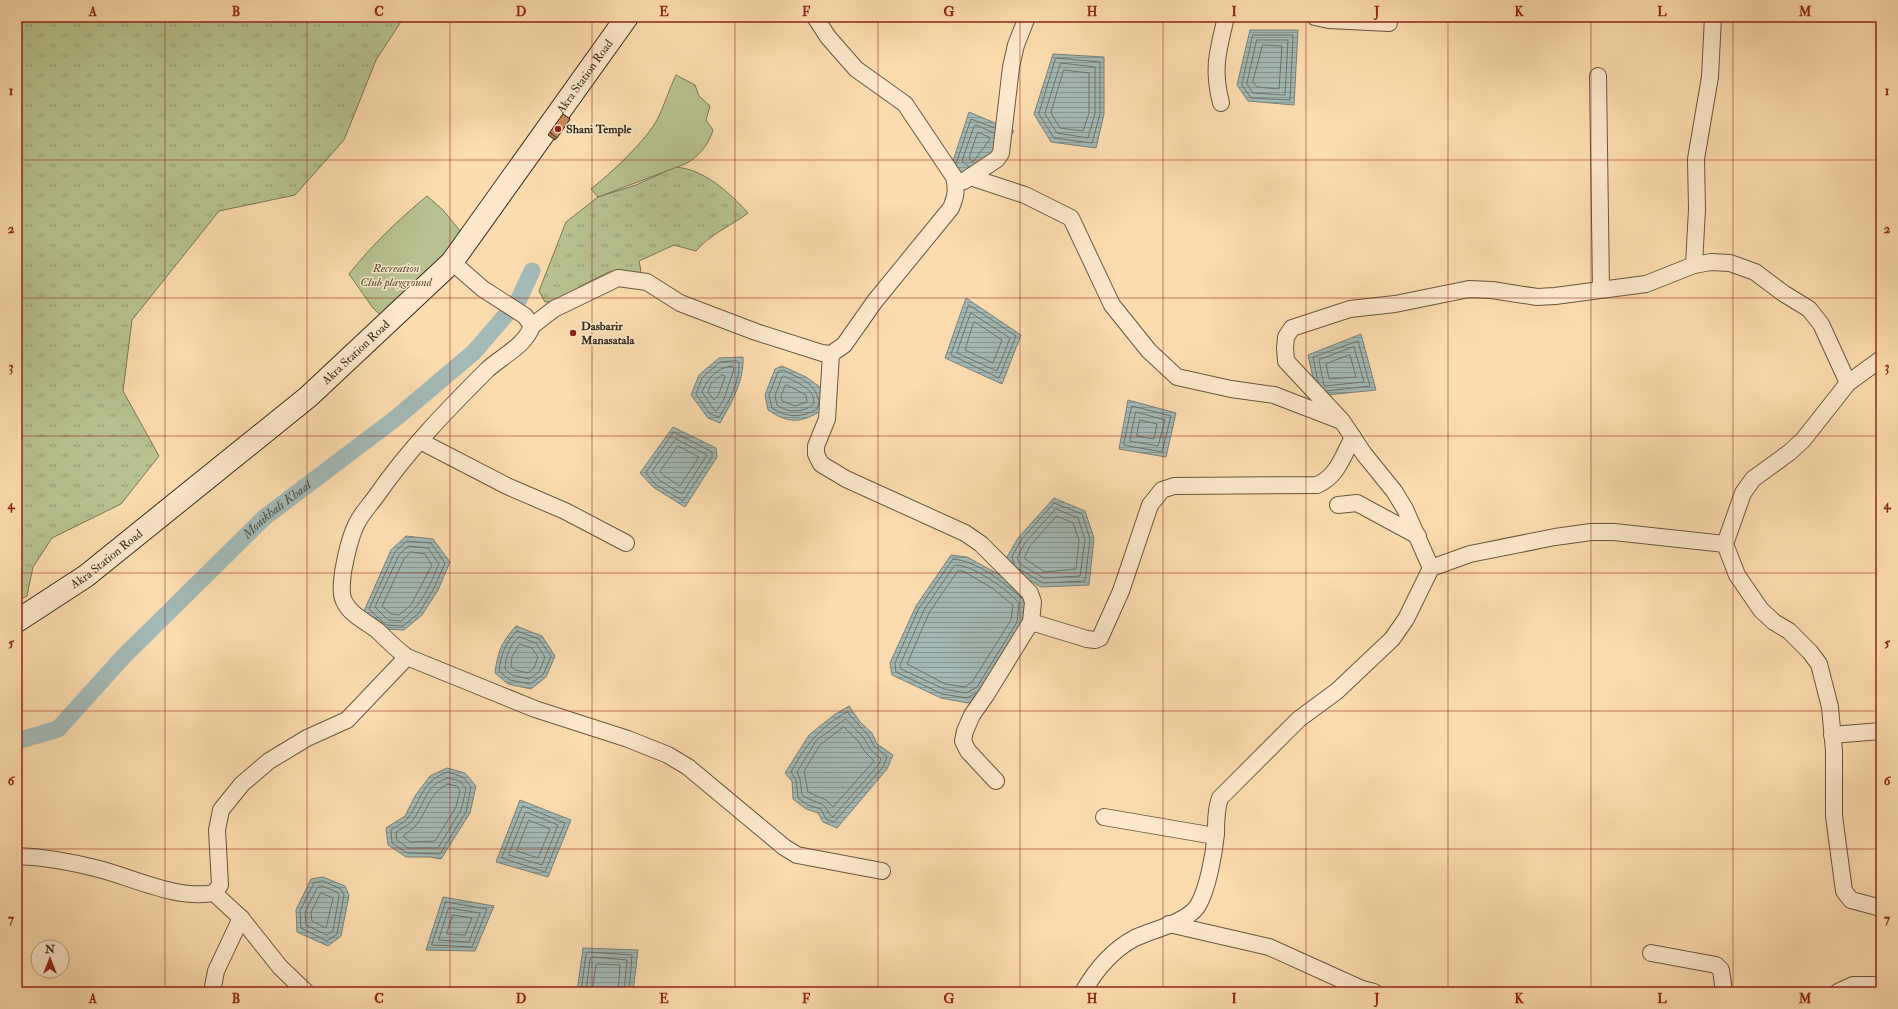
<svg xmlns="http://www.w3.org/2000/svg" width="1898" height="1009" viewBox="0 0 1898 1009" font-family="'IM FELL Double Pica',serif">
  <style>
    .grass { fill: url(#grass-tufts); stroke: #787655 }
    .park { fill: #b8c290; stroke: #787655 }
    .water { fill: url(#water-rules); stroke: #788077 }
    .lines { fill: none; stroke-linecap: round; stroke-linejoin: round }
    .shore { stroke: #6d7268; stroke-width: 1 }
    .canal { stroke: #a3b9b5; stroke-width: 17 }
    .minor-casing { stroke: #68573f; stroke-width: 18 }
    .secondary-casing { stroke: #372b1a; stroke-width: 24 }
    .minor { stroke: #fde8cb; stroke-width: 16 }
    .secondary { stroke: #fde8cb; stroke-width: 22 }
    .wall { fill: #b0724c; stroke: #372b1a }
    .building { fill: #cd8558; stroke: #372b1a }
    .grid { fill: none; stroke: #8f2418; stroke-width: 1; stroke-opacity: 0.55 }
    .poi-dot { fill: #8f2418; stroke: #fde8cb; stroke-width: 1.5 }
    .labels { text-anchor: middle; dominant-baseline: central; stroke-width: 3; stroke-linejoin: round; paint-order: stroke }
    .street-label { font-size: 12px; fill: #372b1a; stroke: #fde8cb }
    .poi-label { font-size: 12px; font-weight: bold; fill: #372b1a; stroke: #fde8cb; text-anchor: start }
    .park-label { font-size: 12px; font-style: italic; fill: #575138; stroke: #fde8cb }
    .water-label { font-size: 13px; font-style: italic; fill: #524e41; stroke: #fde8cb }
    .neatline { fill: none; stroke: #8f2418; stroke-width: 1.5 }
    .grid-label { font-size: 13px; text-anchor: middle; font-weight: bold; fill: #8f2418 }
  </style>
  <defs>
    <pattern id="grass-tufts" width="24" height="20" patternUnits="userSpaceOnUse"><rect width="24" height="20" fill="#b8c290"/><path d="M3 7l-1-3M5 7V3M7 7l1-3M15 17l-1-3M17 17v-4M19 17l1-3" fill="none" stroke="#969e75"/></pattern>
    <pattern id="water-rules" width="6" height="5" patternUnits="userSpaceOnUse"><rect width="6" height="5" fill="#a3b9b5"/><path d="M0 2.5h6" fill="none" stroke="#869792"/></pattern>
  </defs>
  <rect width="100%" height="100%" fill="#fcdcaf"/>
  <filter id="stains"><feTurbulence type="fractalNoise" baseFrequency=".005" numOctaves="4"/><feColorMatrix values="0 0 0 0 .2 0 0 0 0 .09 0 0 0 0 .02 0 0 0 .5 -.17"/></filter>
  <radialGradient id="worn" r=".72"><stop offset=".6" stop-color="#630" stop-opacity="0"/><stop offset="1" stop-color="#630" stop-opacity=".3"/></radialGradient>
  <g class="grass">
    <polygon points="17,17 404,17 376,60 344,140 295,195 219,211 132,320 123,391 159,456 121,504 52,538 33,567 27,596 17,601"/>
    <path d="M675 167C704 169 729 192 748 213 731 226 710 234 696 251L674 245 639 261 641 271 635 277 611 271 586 283 558 302H545L539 291 566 222 598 197 636 185Z"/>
  </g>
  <g class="park">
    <path d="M676 75 695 85 699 96 710 106 706 120 713 130C709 144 699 157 685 164L598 197 591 189C611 173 647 140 658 118 665 104 669 89 676 75Z"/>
    <path d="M427 196 443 210 461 232 395 329 373 308 349 274C372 245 398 220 427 196Z"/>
  </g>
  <g class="water">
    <polygon points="1250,30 1298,30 1294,105 1248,101 1237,85"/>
    <polygon points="1053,54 1104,57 1104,114 1096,148 1051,142 1034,114"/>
    <polygon points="969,112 1014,131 979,182 951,167"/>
    <polygon points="966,298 1021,335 1002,384 945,358"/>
    <polygon points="1361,334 1376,390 1317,396 1308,355"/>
    <path d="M743 357C744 381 732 402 720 423L708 418 691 395 699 375 719 358Z"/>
    <path d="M782 366 806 377 820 387 823 401 821 411C800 423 789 424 768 410L765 395 775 369Z"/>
    <polygon points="1128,400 1176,413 1166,457 1119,449"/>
    <polygon points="673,427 716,448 717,457 685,507 653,487 640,473"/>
    <polygon points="1054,498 1085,511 1094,538 1089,585 1041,587 1012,570 1007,557 1018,538"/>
    <polygon points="406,536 433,539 450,562 438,590 422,615 404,630 384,629 364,611 391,550"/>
    <polygon points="951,555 967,557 1000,575 1029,598 1026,625 983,694 968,703 941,698 892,675 890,663 916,606"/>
    <path d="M516 626 542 636 555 656 546 677 531 689 508 684 495 673C498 651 501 643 516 626Z"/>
    <polygon points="849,706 860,722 872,733 877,744 893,755 887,769 837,828 823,822 818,813 806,809 793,799 792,781 785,773 809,735 834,715"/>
    <polygon points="447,768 465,773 476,786 470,813 441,859 430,857 406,857 388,845 386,828 405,816 415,796 430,776"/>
    <polygon points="520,800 571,820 548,877 496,862"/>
    <polygon points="323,877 345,886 349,895 341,936 328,946 297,932 296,910 311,879"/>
    <polygon points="443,897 494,906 475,951 426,950"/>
    <polygon points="583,948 638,950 633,992 577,992"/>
  </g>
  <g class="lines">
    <g class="shore">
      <polygon points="1253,35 1293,35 1290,100 1251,98 1242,85"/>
      <polygon points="1257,40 1288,40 1285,95 1253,93 1247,84"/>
      <polygon points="1263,45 1282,46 1279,89 1257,87 1253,82"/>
      <polygon points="1056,58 1100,62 1100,114 1092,143 1054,138 1039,114"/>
      <polygon points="1061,63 1095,67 1095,113 1088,138 1057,133 1045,114"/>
      <polygon points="1064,70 1089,73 1089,113 1083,131 1060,128 1051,113"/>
      <polygon points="980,133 989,137 990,139 973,162 969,158 977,134"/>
      <polyline points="956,164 971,119 995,128"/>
      <polyline points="969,167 962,161 974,126 976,125 994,133"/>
      <polygon points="969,305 1016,336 999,378 951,355"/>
      <polygon points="971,313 1010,338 997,371 957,353"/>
      <polygon points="975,322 1002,340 993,363 965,350 973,324"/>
      <polygon points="1354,347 1364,382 1324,386 1319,360"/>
      <polygon points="1350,355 1356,377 1329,379 1326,364"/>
      <path d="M737 361 739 363C740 381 729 402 719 417L710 414 696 394 702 378 720 362Z"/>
      <path d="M732 366 734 369 724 399 717 410 715 411 702 392C707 379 717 367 732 366Z"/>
      <polygon points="722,375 724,375 725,377 718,396 714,400 708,392 711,384"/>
      <path d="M784 376C795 382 818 389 813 405 800 413 789 413 777 405L775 396 782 377Z"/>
      <polyline points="1318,382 1313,357 1358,341 1370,386 1326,391"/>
      <polygon points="787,385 806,395 807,402 795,406 782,401 781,396 785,386"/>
      <path d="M819 402 817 409C801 418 788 418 772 408L769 395 778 372 783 370C800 379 814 381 819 401"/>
      <polygon points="1132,406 1171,416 1162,452 1124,445"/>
      <polygon points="1136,412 1165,420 1158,446 1130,441"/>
      <polygon points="1140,420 1157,424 1154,439 1137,436"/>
      <polygon points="674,432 712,452 712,457 683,501 655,484 646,473"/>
      <polygon points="676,439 707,455 682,494 659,480 652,472"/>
      <polygon points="678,446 699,457 680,486 663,475 660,472"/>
      <polygon points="1056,509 1078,518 1085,540 1080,576 1044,578 1020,564 1017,558 1025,543"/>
      <polygon points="1057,516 1073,523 1079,540 1076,569 1045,572 1024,558 1030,546"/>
      <polygon points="407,541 431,543 445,563 434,588 419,613 403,626 386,625 369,609 395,552"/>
      <path d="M409 546 428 548 439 564C429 587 422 605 401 621L388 620 375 607 399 555Z"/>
      <polygon points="411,552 425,554 432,565 411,605 399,615 391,614 382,606 404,559"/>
      <polyline points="1014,564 1012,557 1021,540 1054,503 1082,514 1090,539 1085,581 1043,583 1019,569"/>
      <path d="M955 565C972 564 1008 590 1019 603L1017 622 977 687 966 693 944 689 901 669 900 665 924 610Z"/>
      <polygon points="958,571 963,571 992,588 1013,605 1011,620 972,682 965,687 945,684 907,664 929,613"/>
      <path d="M517 631 539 639 551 656 543 675 530 684 510 680 499 671C501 654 505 643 517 631Z"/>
      <path d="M519 637 536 643 545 657 539 672 529 679 512 675 505 669C506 656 509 645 519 637Z"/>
      <polygon points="520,644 532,648 538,657 534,668 528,673 515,670 511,666 512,657"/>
      <path d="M976 693 967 698 942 694 896 672 895 663 919 608 953 559C980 562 1002 582 1022 598"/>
      <path d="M847 712 868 735 874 746 887 757 883 767 834 822 826 819 821 809 808 805 798 798 796 780 791 772C805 746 820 727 847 712Z"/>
      <path d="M846 719 864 738 870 749 881 759 879 764 833 817C827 814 828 808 823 805 816 801 809 800 802 795L800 779 797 772 816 741Z"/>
      <polygon points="844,727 859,742 865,752 874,761 833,807 826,800 808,792 804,771 820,745"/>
      <path d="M448 772 463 777 471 787 466 812 440 854 407 853 392 843 391 830C396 826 404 823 408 818 422 799 422 780 448 772Z"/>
      <path d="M448 778 460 781 466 789 461 810 438 848H408L397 840 396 832C401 829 407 826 411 822 425 807 423 785 448 778Z"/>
      <path d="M448 784 457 786 460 791 456 807 435 841 410 842 404 837V835C408 832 413 829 416 825 428 811 429 792 448 784Z"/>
      <polygon points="523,806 565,823 545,872 502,858"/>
      <polygon points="526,812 558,825 542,865 509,855"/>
      <polygon points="529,820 550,829 538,858 517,851"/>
      <polygon points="323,881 341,889 344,895 337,934 327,941 301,928 300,911 314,883"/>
      <polygon points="322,886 337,892 339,896 333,931 327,935 306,925 305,912 317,888"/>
      <polygon points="321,893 333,898 326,928 312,921 311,913"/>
      <polygon points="446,902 487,909 472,947 432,945"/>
      <polygon points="449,908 480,913 469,942 439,940"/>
      <polygon points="453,915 472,918 465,935 447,934"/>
      <polyline points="581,992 586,954 588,952 632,955 629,992"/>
      <polyline points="586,992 590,959 593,957 627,960 624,992"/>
      <polyline points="592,992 596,965 598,964 620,965 618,992"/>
    </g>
    <path class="canal" id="s1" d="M17 741 58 729 124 656 265 517 396 418 474 352 518 301 532 271"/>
    <g class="minor-casing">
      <g id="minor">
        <polyline points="1315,17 1329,20 1389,23"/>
        <polyline points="1598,76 1601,289"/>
        <path d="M1221 103C1212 68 1218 51 1226 17"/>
        <polyline points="970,177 1025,195 1071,218 1112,305 1149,351 1177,377 1231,389 1274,395 1339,420"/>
        <polyline points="964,181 997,159 1001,153 1011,67 1016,45 1027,17"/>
        <path d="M452 262 483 289 525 316 532 326C525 346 502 356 487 370 448 409 409 449 377 495 370 505 361 514 356 525 349 540 346 556 343 572 342 581 340 593 344 601 350 615 367 622 378 631 388 641 396 649 407 657L535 709 628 739 668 755 688 767 784 847 797 855 882 871"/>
        <polyline points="1694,265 1697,209 1696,159 1710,77 1713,17"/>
        <path d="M532 326 554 309 618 278 647 282 680 303 756 332 822 353 831 354 844 345 875 301 951 208C956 196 957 189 954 177L905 104 856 69 828 37 815 17"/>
        <polyline points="831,354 827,419 816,446 816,454 821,464 846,479 965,533 981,544 1030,593 1033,602 1031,622 986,695 972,715 965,731 963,741 968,751 996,781"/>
        <polyline points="1881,359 1848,383 1803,440 1790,452 1753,479 1743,493 1725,544 1737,575 1761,610 1774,622 1789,631 1810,652 1819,664 1830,707 1834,751 1834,816 1844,891 1851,900 1881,908"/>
        <polyline points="420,441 507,486 565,511 626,543"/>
        <polyline points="1338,505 1357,503 1418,536"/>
        <polyline points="1431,568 1405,509 1394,491 1364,454 1342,421 1286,361 1285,348 1286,337 1292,328 1350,309 1395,304 1469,289 1492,290 1537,297 1555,296 1646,284 1694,265 1711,262 1730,263 1755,272 1783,293 1809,309 1821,324 1848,383"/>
        <path d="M1031 622 1087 639 1095 640 1100 638 1121 591 1150 505 1162 490 1174 486 1317 485C1337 477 1343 456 1353 437"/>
        <polyline points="1832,735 1881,731"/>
        <polyline points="1104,817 1215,836"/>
        <path d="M17 856C44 857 72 862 99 869 134 878 177 900 214 893L220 885 217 830 221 810 242 784 269 761 307 738 347 720 407 657"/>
        <polyline points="214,893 241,918 280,967 306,992"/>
        <polyline points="1169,924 1269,947 1362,989 1374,992"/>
        <polyline points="1651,953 1716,965 1721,970 1724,992"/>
        <polyline points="212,992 216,971 241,918"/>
        <path d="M1083 992C1095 971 1112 950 1135 938 1152 930 1185 923 1197 907 1208 890 1214 853 1216 834 1216 822 1216 809 1220 798L1299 719 1337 691 1392 639 1406 619 1431 568 1470 554 1555 537 1591 532H1614L1725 544"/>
        <polyline points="1838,992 1853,985 1881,985"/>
      </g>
    </g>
    <g class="secondary-casing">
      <g id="secondary">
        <path id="s2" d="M17 621 86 576 308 397 452 262 627 17"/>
      </g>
    </g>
    <use href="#minor" class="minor"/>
    <use href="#secondary" class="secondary"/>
  </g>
  <polygon class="wall" points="563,114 570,119 555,140 548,135"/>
  <polygon class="building" points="563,114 570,119 557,138 550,132"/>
  <path class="grid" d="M165 17V992M307 17V992M450 17V992M592 17V992M735 17V992M878 17V992M1020 17V992M1163 17V992M1306 17V992M1448 17V992M1591 17V992M1733 17V992M17 160H1881M17 298H1881M17 436H1881M17 573H1881M17 711H1881M17 849H1881"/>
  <g class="poi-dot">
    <circle cx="558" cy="129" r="4"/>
    <circle cx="573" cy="333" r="4"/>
  </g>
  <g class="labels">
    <g class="street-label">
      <text stroke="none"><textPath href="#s2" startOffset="793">Akra Station Road</textPath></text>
      <text stroke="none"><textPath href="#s2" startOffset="433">Akra Station Road</textPath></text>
      <text stroke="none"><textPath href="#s2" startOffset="109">Akra Station Road</textPath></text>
    </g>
    <g class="poi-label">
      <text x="566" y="129">Shani Temple</text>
      <text x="581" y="326">Dasbarir<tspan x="581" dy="14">Manasatala</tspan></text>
    </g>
    <g class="park-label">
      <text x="396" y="268">Recreation<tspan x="396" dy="14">Club playground</tspan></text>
    </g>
    <g class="water-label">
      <text stroke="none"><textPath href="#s1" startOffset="353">Monikhali Khaal</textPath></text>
    </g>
  </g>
  <rect width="1898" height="1009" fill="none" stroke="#fcdcaf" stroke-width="44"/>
  <g transform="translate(50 959)"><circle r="19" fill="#fde8cb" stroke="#ae9c84"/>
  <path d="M0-3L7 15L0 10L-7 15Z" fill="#8f2418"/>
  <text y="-6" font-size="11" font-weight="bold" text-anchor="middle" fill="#372b1a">N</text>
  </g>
  <rect x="22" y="22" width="1854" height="965" class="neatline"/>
  <g class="grid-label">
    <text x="93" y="16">A</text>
    <text x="236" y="16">B</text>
    <text x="379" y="16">C</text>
    <text x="521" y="16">D</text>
    <text x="664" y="16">E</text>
    <text x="806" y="16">F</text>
    <text x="949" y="16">G</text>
    <text x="1092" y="16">H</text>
    <text x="1234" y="16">I</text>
    <text x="1377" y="16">J</text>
    <text x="1519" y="16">K</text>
    <text x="1662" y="16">L</text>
    <text x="1805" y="16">M</text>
    <text x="11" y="95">1</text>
    <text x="1887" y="95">1</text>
    <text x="11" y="233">2</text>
    <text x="1887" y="233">2</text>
    <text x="11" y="371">3</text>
    <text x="1887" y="371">3</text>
    <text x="11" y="509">4</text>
    <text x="1887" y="509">4</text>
    <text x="11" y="647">5</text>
    <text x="1887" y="647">5</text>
    <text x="11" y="785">6</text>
    <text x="1887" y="785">6</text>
    <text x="11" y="923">7</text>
    <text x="1887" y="923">7</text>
    <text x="93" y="1003">A</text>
    <text x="236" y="1003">B</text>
    <text x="379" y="1003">C</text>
    <text x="521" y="1003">D</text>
    <text x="664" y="1003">E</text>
    <text x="806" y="1003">F</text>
    <text x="949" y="1003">G</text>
    <text x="1092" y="1003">H</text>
    <text x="1234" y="1003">I</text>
    <text x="1377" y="1003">J</text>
    <text x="1519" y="1003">K</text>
    <text x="1662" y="1003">L</text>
    <text x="1805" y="1003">M</text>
  </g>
  <rect width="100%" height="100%" filter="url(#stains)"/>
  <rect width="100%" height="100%" fill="url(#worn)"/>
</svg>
